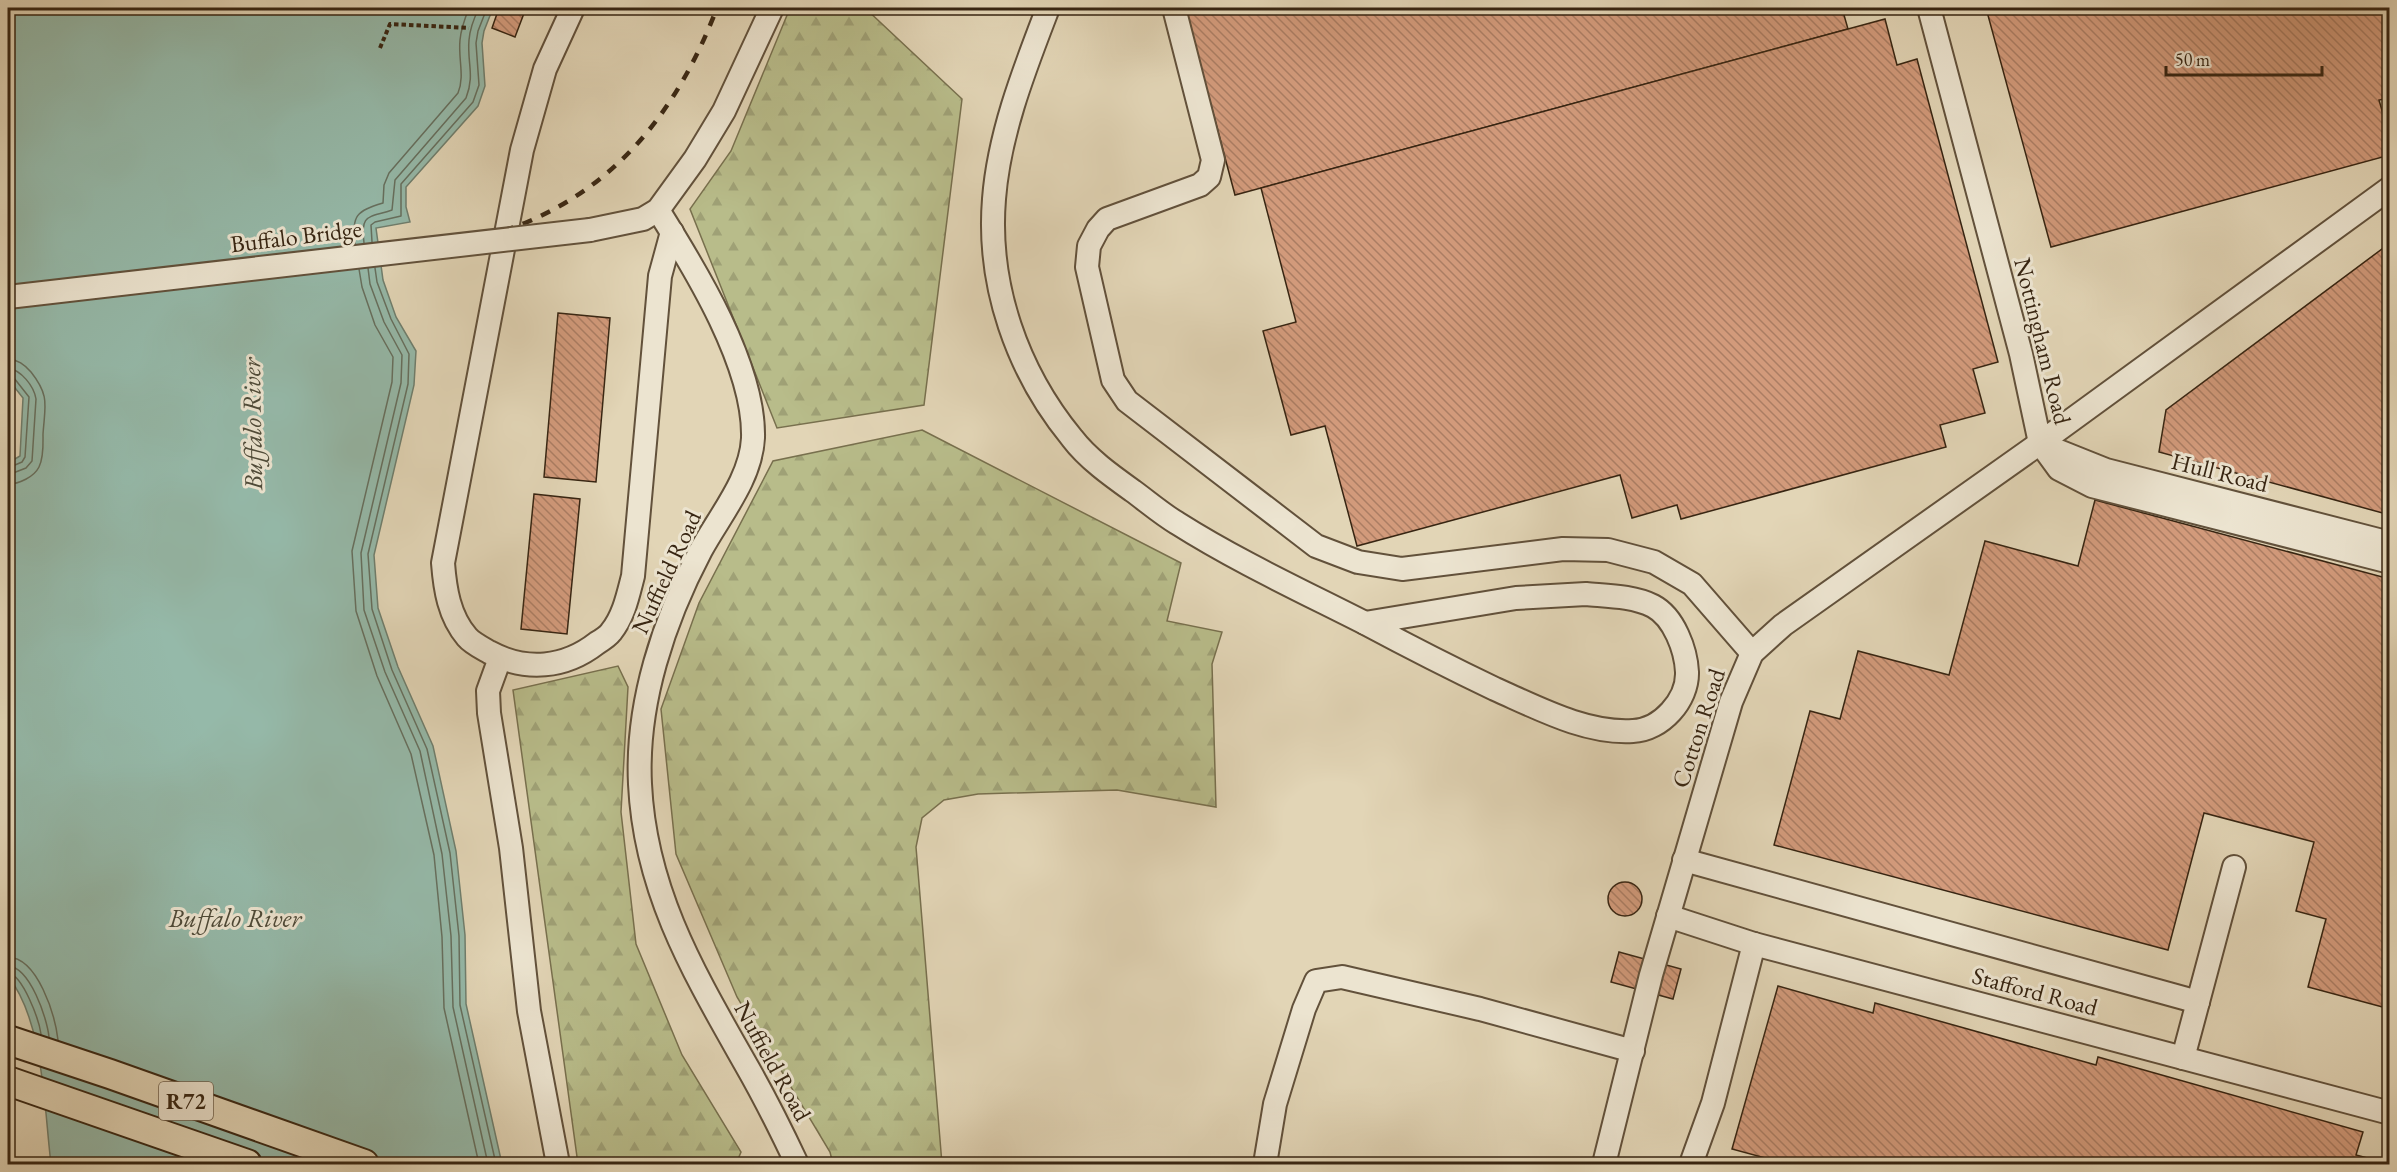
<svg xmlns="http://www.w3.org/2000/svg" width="2397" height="1172" viewBox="0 0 2397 1172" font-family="'EB Garamond',serif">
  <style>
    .forest { fill: url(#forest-firs); stroke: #78704e; stroke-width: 1.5 }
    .water { fill: #95b9a9; stroke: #6f7e6d; stroke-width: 1.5 }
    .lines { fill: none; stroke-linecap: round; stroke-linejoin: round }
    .shore { stroke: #666f5e; stroke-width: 1.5 }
    .building { fill: url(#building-back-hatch); stroke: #372512; stroke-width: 1.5 }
    .minor-casing { stroke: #62513b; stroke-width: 26 }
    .major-casing { stroke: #372512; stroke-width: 32 }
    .path { stroke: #372512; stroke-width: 4; stroke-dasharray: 4.5 3; stroke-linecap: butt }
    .minor { stroke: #ece4d0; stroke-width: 22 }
    .major { stroke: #e2d5b6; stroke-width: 28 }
    .rail { stroke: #372512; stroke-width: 4.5; stroke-dasharray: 10 10; stroke-linecap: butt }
    .minor-bridge-casing { stroke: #62513b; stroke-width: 26; stroke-linecap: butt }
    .minor-bridge { stroke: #ece4d0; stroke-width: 22 }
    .labels { text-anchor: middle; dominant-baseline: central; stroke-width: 6; stroke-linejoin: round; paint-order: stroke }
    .shield { fill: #ece4d0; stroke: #6d5e4b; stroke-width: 1.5 }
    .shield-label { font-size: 22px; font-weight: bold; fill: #372512 }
    .street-label { font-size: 24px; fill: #372512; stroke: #ece4d0 }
    .water-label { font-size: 26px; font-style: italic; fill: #4e4a38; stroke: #ece4d0 }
  </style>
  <defs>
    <pattern id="forest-firs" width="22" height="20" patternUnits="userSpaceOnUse" patternTransform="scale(1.5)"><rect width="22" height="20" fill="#b8bc8a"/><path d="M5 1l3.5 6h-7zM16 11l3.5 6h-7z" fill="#9fa176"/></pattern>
    <pattern id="building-back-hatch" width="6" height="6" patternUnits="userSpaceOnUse" patternTransform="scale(1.5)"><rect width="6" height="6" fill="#d29a7b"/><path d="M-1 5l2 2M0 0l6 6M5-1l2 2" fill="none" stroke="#ab7d63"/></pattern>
  </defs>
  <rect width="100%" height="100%" fill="#e2d5b6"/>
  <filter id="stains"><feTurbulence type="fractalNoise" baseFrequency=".00333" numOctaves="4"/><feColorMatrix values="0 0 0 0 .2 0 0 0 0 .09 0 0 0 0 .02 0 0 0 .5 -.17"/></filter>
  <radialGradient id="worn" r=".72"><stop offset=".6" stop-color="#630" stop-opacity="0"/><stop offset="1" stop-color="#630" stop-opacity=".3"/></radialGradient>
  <g class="forest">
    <polygon points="790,8 865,8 962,99 924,405 777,428 690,209 731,151"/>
    <polygon points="922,430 1181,563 1167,621 1222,632 1212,664 1216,807 1117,790 978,794 944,800 922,818 916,847 942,1164 833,1164 830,1152 737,997 676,854 661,709 699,603 773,461"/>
    <polygon points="618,666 628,687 621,812 636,944 682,1055 741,1152 736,1164 578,1164 513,690"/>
  </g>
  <path class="water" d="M8 8H493L484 31 482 43 485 86 478 106 406 187V207L410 222 376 228 383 280 396 317 416 351 414 385 374 555 378 608 398 667 433 746 456 851 465 935 466 1004 502 1164H51C44 1107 44 1022 8 976V463L20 456 23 398 8 379Z"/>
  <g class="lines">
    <g class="shore">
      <polyline points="372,242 371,225 375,222 401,216 401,184 473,102 479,85 476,43 478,31 487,8"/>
      <path d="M364 243C360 213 369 218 392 210L395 180 466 98C475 75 467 63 469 40 470 28 474 18 479 8"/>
      <path d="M355 244C351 215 357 211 383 203L384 185 389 173 458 93C465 76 458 59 460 40 461 28 465 18 469 8"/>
      <polyline points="368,268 370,284 384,322 402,355 401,383 361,553 364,610 385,672 420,751 442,854 451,936 453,1007 488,1164"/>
      <polyline points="375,268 377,282 391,319 409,354 408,384 368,554 372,609 392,670 427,749 450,853 459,936 460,1005 496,1164"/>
      <polyline points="359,269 362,287 375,325 393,357 392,382 352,551 356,611 377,676 411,754 434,855 442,937 444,1008 479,1164"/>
      <path d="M8 359C18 360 24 364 31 372 50 396 45 405 43 434 43 444 44 457 39 467 34 477 19 484 8 484"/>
      <path d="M8 368C21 370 34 386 36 399L32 461 26 468 8 475"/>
      <polyline points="8,376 14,378 29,397 25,457 22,462 8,468"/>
      <path d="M8 957C38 958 55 1015 58 1040"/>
      <path d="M8 966C30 967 47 1018 49 1037"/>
      <path d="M8 973C23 975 39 1020 41 1034"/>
    </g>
  </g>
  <g class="building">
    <polygon points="499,8 526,8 515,37 492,28"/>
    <polygon points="1185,8 1842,8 1848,29 1235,195"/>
    <polygon points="1986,8 2390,8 2390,98 2379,100 2390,138 2390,155 2051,247"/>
    <polygon points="1885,19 1897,65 1917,59 1998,362 1973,369 1985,413 1940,425 1946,447 1681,519 1677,505 1632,518 1620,475 1357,546 1325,426 1291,435 1263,331 1296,322 1261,188"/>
    <polygon points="2390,243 2390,515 2159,452 2166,410"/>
    <polygon points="558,313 610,318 596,482 544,477"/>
    <polygon points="534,494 580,499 567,634 521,629"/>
    <polygon points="2095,500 2390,579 2390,1009 2308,987 2326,919 2296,911 2314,842 2204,813 2168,950 1774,845 1810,711 1840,719 1858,651 1949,675 1985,541 2078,566"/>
    <circle cx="1625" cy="899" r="17"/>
    <polygon points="1619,952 1681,969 1673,999 1611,982"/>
    <polygon points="1778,986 1873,1013 1875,1003 2096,1065 2098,1057 2363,1132 2356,1155 2390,1164 1787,1164 1732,1149"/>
  </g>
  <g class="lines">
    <g class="minor-casing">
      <g id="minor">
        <path d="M573 8 545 69 522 150 443 563C445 589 449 616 467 637 472 643 482 648 489 652 526 672 565 668 597 643 602 640 608 636 611 632 624 616 628 595 633 576L660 276 672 232"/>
        <path d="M1048 8C1025 68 999 133 994 199 987 285 1017 371 1072 438 1088 459 1112 476 1133 491 1148 502 1162 514 1177 523 1237 561 1302 591 1365 623"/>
        <polyline points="1174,8 1213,160 1209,177 1200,185 1107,219 1098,229 1089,246 1087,267 1113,380 1127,401 1316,546 1358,562 1402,569 1563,549 1608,550 1654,562 1692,584 1752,653"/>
        <polyline points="1929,8 2021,354 2040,443 2390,188"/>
        <path d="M658 210C695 269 755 366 753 438 751 479 720 515 701 550 664 620 636 703 640 784 645 891 694 973 745 1063 764 1096 781 1130 797 1164"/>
        <polyline points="590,230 643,219 658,210 695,159 724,111 772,8"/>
        <polyline points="2040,443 2059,469 2092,486 2390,562"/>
        <polyline points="2041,444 2106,470 2390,543"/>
        <path d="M1586 594C1607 596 1633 596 1653 606 1674 617 1686 650 1687 672 1688 700 1661 730 1633 731 1586 734 1538 708 1495 689 1451 668 1408 646 1365 623L1516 598Z"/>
        <polyline points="500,658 488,691 489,713 511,848 529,1011 558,1164"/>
        <polyline points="1684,860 2198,1002"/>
        <polyline points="1668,916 1754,944 2390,1113"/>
        <polyline points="2183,1058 2234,867"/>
        <polyline points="1265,1164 1275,1104 1304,1009 1316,981 1342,977 1480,1009 1633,1051"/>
        <polyline points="1604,1164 1651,975 1731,702 1752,653 1783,625 2040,443"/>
        <polyline points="1691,1164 1713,1103 1754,944"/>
      </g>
    </g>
    <g class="major-casing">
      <g id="major">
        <polyline points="8,1040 110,1074 364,1164"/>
        <polyline points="8,1081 247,1164"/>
      </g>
    </g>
    <polyline class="path" points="380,48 390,24 469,28"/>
    <use href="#minor" class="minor"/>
    <use href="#major" class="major"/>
    <path class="rail" d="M8 293 450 242C475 237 501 233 525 223 623 182 680 104 717 8"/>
    <g class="minor-bridge-casing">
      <polyline id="minor-bridge" points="8,297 590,230"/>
    </g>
    <use href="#minor-bridge" class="minor-bridge"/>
  </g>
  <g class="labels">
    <rect class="shield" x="159" y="1082" width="54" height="38" rx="4.5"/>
    <g class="shield-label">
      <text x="186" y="1101">R72</text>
    </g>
    <g class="street-label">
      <text transform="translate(296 236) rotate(-7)">Buffalo Bridge</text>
      <text transform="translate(2043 341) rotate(76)">Nottingham Road</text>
      <text transform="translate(2220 472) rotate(14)">Hull Road</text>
      <text transform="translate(666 572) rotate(-65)">Nuffield Road</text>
      <text transform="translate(1698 728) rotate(-72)">Cotton Road</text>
      <text transform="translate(2035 991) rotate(15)">Stafford Road</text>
      <text transform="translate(773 1061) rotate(61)">Nuffield Road</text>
    </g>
    <g class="water-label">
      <text transform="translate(252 424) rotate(-91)">Buffalo River</text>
      <text x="235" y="918">Buffalo River</text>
    </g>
  </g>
  <rect width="2397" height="1172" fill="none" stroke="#e2d5b6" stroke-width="30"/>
  <rect x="9" y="9" width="2379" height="1154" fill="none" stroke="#372512" stroke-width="3"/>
  <rect x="15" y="15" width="2367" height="1142" fill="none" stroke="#372512" stroke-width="1.5"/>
  <path d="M2166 66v9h156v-9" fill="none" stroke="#372512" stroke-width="3"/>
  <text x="2175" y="66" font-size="18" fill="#372512" stroke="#ece4d0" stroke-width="4.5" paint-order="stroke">50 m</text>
  <rect width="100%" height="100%" filter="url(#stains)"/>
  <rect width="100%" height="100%" fill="url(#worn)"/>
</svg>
